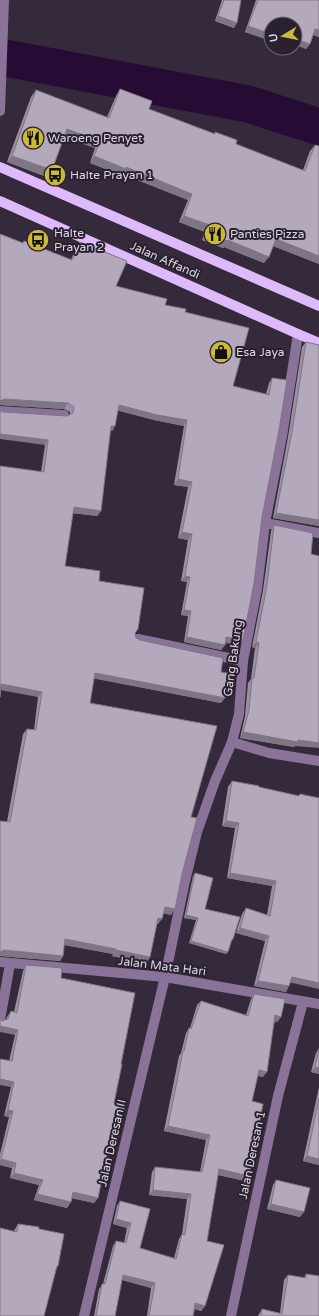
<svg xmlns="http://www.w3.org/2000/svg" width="319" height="1316" viewBox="0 0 319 1316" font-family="'Varela Round',sans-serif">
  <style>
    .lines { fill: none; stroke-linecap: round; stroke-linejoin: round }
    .river { stroke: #260c35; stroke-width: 37 }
    .minor { stroke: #897399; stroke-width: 10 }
    .major { stroke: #dfbafa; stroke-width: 10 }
    .wall { fill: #9b90a2 }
    .shaded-wall { fill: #7e7684 }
    .building { fill: #b4a8bc; stroke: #7e7684 }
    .labels { text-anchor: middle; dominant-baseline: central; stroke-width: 4; stroke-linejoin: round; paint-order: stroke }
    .poi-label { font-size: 12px; fill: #dcd6e1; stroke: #2a2130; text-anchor: start }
    .street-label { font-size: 12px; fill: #dcd6e1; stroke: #2a2130 }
  </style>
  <rect width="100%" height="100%" fill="#342a3b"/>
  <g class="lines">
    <polyline class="river" points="0,57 248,104 319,127"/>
    <g class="minor">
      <polyline points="0,111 4,0"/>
      <polyline points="0,411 64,415"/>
      <polyline points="265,523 319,533"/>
      <polyline points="138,639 243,661"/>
      <polyline points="232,742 269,753 319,761"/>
      <polyline points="0,962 165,977 319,1004"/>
      <polyline points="0,1020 10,964"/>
      <polyline points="84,1316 165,977 185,881 197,832 215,781 232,742 239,714 243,661 257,589 265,523 282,436 298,334"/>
      <polyline points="231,1316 278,1096 303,1002"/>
    </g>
    <g class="major">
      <polyline points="0,167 319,306"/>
      <polyline points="0,201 298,334 319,343"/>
    </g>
  </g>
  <g class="wall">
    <polygon points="222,0 241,0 234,28 215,21"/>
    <polygon points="256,0 319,0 319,37 313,35 310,44 306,49 271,24 271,41 245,32"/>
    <polygon points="120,89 149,109 214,134 215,132 236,144 303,170 310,151 315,145 319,146 319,264 273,246 264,263 224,247 223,248 202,240 205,232 179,222 188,200 122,174 121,175 90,163 95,148 64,137 52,170 47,177 7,162 31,97 36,90 107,117 116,96"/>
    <polygon points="24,241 71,260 76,247 80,242 116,286 185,312 233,386 266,394 269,383 272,378 262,517 243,640 239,645 225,643 225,645 221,650 184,642 188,616 181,615 187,582 181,581 188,540 178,538 188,487 174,485 184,426 154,420 118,410 115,426 112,431 110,431 101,511 97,516 73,513 65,566 99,581 135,633 136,638 221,672 221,703 94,678 90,703 191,817 171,915 163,913 158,924 157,924 150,957 146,963 112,956 113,954 64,945 63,956 60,961 0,956 0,821 7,822 23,734 27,729 34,730 38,697 0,466 41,472 45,445 3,412 67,416 70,415 70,412 64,409 0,405 23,243"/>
    <polygon points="306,342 319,526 273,518 288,437 302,347"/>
    <polygon points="274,525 311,554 295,746 294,747 240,738 245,716 248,683 251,679 255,648 252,647 263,590 271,531"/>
    <polygon points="232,781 298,796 300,794 290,983 286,992 254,986 265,941 236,933 242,914 246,908 267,915 272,886 227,878 235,828 222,826 228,787"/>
    <polygon points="195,873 205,909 233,939 231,942 226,954 189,943 196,920 184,918 193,876"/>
    <polygon points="26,965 61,978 121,1064 114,1103 114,1142 110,1141 98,1198 94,1203 72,1198 67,1208 34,1200 39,1185 10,1178 12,1168 0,1165 0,1154 9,1117 4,1116 11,1087 9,1061 15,1035 2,1021 6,1020 7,1017 11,1011 14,1012 23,971"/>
    <polygon points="254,994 281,1017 277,1022 275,1021 263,1077 258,1076 252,1101 249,1176 245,1181 218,1175 207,1241 205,1306 201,1311 195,1309 193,1316 147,1316 151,1288 122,1280 115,1316 94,1316 99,1289 103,1284 113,1246 116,1241 124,1243 127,1228 113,1224 117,1206 120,1201 150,1209 140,1248 174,1258 179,1239 182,1234 187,1199 149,1195 152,1172 155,1167 200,1172 206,1140 164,1131 179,1056 181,1053 186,1033 189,1028 190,1028 197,1005 201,1001 246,1015 251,999"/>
    <polygon points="319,1048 319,1074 311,1072 316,1053"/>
    <polygon points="319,1087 319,1165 303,1161"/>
    <polygon points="276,1180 300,1217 267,1209 273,1185"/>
    <polygon points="18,1224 39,1229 58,1266 56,1270 14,1231 15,1229"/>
    <polygon points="306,1274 319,1316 258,1316 259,1314 262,1309 280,1313 284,1280 288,1275 304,1278"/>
  </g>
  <g class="shaded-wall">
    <polygon points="218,16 237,23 234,28 215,21"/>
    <polygon points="248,26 271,34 271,41 245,32"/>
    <polygon points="315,29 319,30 319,37 312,35"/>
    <polygon points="295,39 310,44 306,49 295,45"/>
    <polygon points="67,129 100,141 95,148 62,136"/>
    <polygon points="12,156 52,170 47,177 7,162"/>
    <polygon points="94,156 126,167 192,194 188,200 122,174 121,175 90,163"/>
    <polygon points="184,216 210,225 205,232 179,222"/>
    <polygon points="207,233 228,240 269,257 264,263 224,247 223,248 202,240"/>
    <polygon points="276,239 319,256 319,264 271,245"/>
    <polygon points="4,399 68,403 64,409 0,405 0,401"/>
    <polygon points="119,405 187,420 184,426 154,420 115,410"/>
    <polygon points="111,426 115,426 112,431 108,431"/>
    <polygon points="0,434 48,440 45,445 0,439"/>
    <polygon points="178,479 192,482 188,487 174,485"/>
    <polygon points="74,507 101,511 97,516 71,513"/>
    <polygon points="276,513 319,520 319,526 273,518"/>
    <polygon points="182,532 192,534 188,540 178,538"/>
    <polygon points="185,576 190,577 187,582 181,581"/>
    <polygon points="184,610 191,611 188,616 181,615"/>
    <polygon points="187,637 225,645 221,650 184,642"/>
    <polygon points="226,637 243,640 239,645 222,642"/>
    <polygon points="256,642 259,643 255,648 252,647"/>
    <polygon points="95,673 225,698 221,703 91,678"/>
    <polygon points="1,684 42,692 38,697 0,690"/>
    <polygon points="243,732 319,743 319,748 295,746 294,747 240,738"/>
    <polygon points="226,821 239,823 235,828 222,826"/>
    <polygon points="230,873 276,881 272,886 227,878"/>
    <polygon points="165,907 175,909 171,915 161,912"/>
    <polygon points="186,915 198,918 196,920 184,918"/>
    <polygon points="158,918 162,919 158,924 154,923"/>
    <polygon points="240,928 269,936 265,941 236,933"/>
    <polygon points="65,939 116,949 113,954 61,944"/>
    <polygon points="191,941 228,952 226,954 189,943"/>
    <polygon points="4,950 63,956 60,961 0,956 0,952"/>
    <polygon points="116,950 150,957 146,963 112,956"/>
    <polygon points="292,977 319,983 319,989 288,982"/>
    <polygon points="258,981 289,986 286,992 254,986"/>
    <polygon points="275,1015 281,1017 277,1022 272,1020"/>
    <polygon points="0,1026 18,1030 15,1035 0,1032"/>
    <polygon points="315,1067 319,1068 319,1074 311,1072"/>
    <polygon points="259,1070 267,1072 263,1077 256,1075"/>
    <polygon points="0,1079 14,1082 11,1087 0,1085"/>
    <polygon points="8,1110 13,1111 9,1117 4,1116"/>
    <polygon points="168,1126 210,1135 206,1140 164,1131"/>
    <polygon points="111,1135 118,1137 114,1142 107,1141"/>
    <polygon points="307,1156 319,1159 319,1165 303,1161"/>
    <polygon points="1,1159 16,1163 12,1168 0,1165 0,1161"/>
    <polygon points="219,1169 249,1176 245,1181 215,1174"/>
    <polygon points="14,1173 43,1180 39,1185 10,1178"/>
    <polygon points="153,1190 191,1194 187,1199 149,1195"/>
    <polygon points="73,1192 98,1198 94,1203 70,1198"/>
    <polygon points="37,1194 71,1202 67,1208 34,1200"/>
    <polygon points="271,1204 304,1212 300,1217 267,1209"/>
    <polygon points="116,1219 131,1223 127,1228 113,1224"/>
    <polygon points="123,1275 155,1283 151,1288 119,1279"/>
    <polygon points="195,1303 205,1306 201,1311 192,1308"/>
  </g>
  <g class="building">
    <polygon points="224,0 241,0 237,23 218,16"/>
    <polygon points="258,0 319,0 319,30 315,29 310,44 295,39 295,24 271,24 271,34 248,26"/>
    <polygon points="120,89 152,101 149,109 215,134 215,132 237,140 236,144 305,171 315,145 319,146 319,256 276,239 269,257 228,240 227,241 207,233 210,225 184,216 192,194 126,167 126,169 94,156 100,141 67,129 52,170 12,156 36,90 109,118"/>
    <polygon points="0,234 23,243 24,241 72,260 80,242 127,261 116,286 167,299 165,305 186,309 185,312 249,328 233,386 269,395 272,378 287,380 279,430 262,517 254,583 243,640 226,637 225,645 187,637 191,611 184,610 190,577 185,576 192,534 182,532 192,482 178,479 187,420 157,415 119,405 115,426 111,426 101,511 74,507 65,566 100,571 99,581 144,588 138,629 135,633 136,638 140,640 223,658 221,672 232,674 225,698 95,673 90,703 217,726 191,817 197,818 182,874 175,909 165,907 162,919 158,918 150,957 116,950 116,949 65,939 63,956 4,950 0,952 0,821 10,822 27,729 36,730 42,692 1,684 0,697 0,466 44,472 48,440 0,434 0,411 3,412 67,416 73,413 74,407 68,403 4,399 0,401"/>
    <polygon points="306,342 319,345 319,520 276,513 292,432"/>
    <polygon points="274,525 313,533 311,554 319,556 319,743 298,740 298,742 243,732 249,710 252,678 254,678 259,643 256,642 267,585"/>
    <polygon points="232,781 259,786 259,787 299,796 300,794 319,798 319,983 292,977 289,986 258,981 269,936 240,928 246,908 270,916 276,881 230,873 239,823 226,821"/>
    <polygon points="195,873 213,878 205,909 240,917 233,939 232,939 228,952 191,941 198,918 186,915"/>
    <polygon points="26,965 62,968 61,978 135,993 121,1064 122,1064 114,1103 125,1105 118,1137 111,1135 98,1198 73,1192 71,1202 37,1194 43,1180 14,1173 16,1163 1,1159 13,1111 8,1110 14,1082 0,1079 0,1059 12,1061 18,1030 0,1026 0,1019 2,1021 8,1019 11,1011 17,1013"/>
    <polygon points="254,994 285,999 281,1017 275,1015 267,1072 259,1070 252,1101 263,1104 249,1176 219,1169 207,1241 224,1245 205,1306 195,1303 193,1316 149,1316 155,1283 123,1275 115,1316 96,1316 102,1284 105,1284 116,1241 126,1243 131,1223 116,1219 120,1201 150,1209 140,1248 176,1259 182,1234 185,1235 191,1194 153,1190 155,1167 202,1172 210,1135 168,1126 183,1051 184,1051 189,1028 191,1029 201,1001 248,1016"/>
    <polygon points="319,1049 319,1068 315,1067"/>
    <polygon points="319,1099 319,1159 307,1156"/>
    <polygon points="276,1180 310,1188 304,1212 271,1204"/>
    <polygon points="18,1224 39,1227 39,1229 64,1234 58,1266 57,1266 44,1316 0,1316 0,1228 17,1232"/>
    <polygon points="306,1274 319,1276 319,1316 261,1316 262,1309 282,1314 288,1275 306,1278"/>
  </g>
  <defs>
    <g id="restaurant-disc" transform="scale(1.15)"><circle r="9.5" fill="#ccb939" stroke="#2a2130"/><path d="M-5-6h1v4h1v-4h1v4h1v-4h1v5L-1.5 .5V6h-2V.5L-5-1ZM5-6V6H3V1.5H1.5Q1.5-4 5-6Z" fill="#111"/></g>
    <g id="bus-disc" transform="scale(1.15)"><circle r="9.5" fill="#ccb939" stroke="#2a2130"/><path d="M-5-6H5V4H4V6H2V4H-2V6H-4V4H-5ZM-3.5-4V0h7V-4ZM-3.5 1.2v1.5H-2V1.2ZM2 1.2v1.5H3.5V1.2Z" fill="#111"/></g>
    <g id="shop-disc" transform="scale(1.15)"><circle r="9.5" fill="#ccb939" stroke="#2a2130"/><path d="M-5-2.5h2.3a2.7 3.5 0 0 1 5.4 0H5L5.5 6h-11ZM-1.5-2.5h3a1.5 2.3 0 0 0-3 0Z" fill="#111"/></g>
  </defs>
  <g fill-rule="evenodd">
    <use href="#restaurant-disc" x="33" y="138"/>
    <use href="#bus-disc" x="55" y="175"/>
    <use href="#restaurant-disc" x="215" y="234"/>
    <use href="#bus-disc" x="38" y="240"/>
    <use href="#shop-disc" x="221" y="352"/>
  </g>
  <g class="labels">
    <g class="poi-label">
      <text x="48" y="138">Waroeng Penyet</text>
      <text x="70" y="175">Halte Prayan 1</text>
      <text x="54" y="233">Halte<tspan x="54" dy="14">Prayan 2</tspan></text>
      <text x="230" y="234">Panties Pizza</text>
      <text x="236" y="352">Esa Jaya</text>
    </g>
    <g class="street-label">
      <text transform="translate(165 260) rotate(24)">Jalan Affandi</text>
      <text transform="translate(233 658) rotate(-82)">Gang Bakung</text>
      <text transform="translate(162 966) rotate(7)">Jalan Mata Hari</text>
      <text transform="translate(112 1143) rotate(-77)">Jalan Deresan II</text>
      <text transform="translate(252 1155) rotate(-78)">Jalan Deresan 1</text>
    </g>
  </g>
  <g transform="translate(283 36) rotate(260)"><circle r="19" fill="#2a2130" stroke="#716977"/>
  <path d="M0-3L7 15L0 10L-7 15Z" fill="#ccb939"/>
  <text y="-6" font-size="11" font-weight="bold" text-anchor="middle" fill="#dcd6e1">U</text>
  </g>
</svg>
